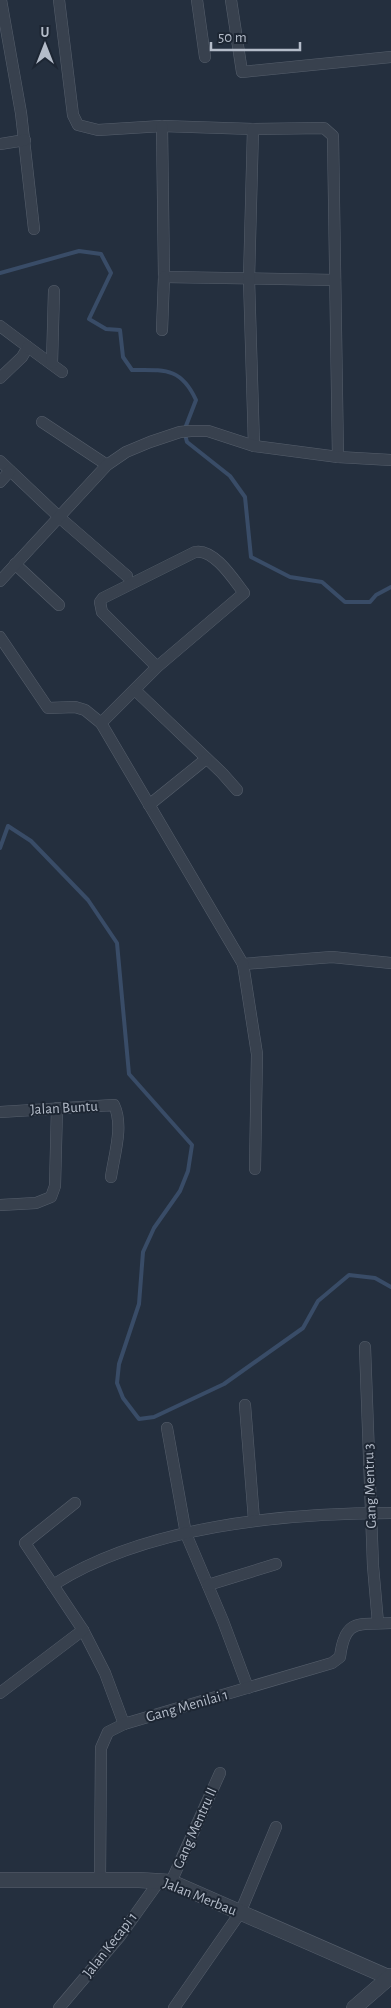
<svg xmlns="http://www.w3.org/2000/svg" width="391" height="2008" viewBox="0 0 391 2008" font-family="'Alegreya Sans',sans-serif">
  <style>
    .lines { fill: none; stroke-linecap: round; stroke-linejoin: round }
    .stream { stroke: #394c67; stroke-width: 4 }
    .minor-casing { stroke: #565f6c; stroke-width: 12 }
    .tertiary-casing { stroke: #565f6c; stroke-width: 16 }
    .minor { stroke: #38414e; stroke-width: 11 }
    .tertiary { stroke: #38414e; stroke-width: 15 }
    .labels { text-anchor: middle; dominant-baseline: central; stroke-width: 4; stroke-linejoin: round; paint-order: stroke }
    .street-label { font-size: 15px; fill: #b4bcc9; stroke: #1d2633 }
  </style>
  <rect width="100%" height="100%" fill="#242f3e"/>
  <g class="lines">
    <g class="stream">
      <path d="M0 273 79 251 101 254 111 273 89 319 106 329 120 330 123 357 132 370C164 370 181 367 196 400L184 431 187 442 230 476 245 497 251 557 290 577 322 582 345 602H370L376 595 391 587"/>
      <polyline points="0,848 8,826 31,841 88,900 117,943 129,1074 192,1145 188,1171 180,1191 154,1228 143,1252 139,1304 119,1364 117,1383 123,1398 139,1419 154,1417 224,1384 303,1328 318,1301 349,1275 375,1278 391,1287"/>
    </g>
    <g class="minor-casing">
      <g id="minor">
        <polyline points="1,0 21,113 34,229"/>
        <polyline points="59,0 73,115 78,125 98,130 162,126 253,129"/>
        <polyline points="197,0 205,57"/>
        <polyline points="231,0 242,72 391,57"/>
        <polyline points="162,126 164,277 335,280"/>
        <polyline points="0,144 25,140"/>
        <polyline points="0,326 28,347 22,357 0,378"/>
        <polyline points="162,330 164,277"/>
        <polyline points="28,347 62,372"/>
        <polyline points="52,363 54,291"/>
        <polyline points="42,422 107,465"/>
        <polyline points="254,446 249,279 253,129 324,128 333,136 338,457"/>
        <polyline points="0,461 59,517 127,576"/>
        <polyline points="0,482 10,471"/>
        <polyline points="15,564 59,605"/>
        <polyline points="0,581 107,465 126,452 150,442 180,432 191,431 208,431 254,446 338,457 391,460"/>
        <polyline points="0,637 48,708 75,707 85,710 101,723"/>
        <path d="M157 667 102 612 100 602 103 598 195 552C214 548 234 580 244 593L157 667 101 723 243 964 332 957 391 963"/>
        <polyline points="135,690 222,773 237,790"/>
        <polyline points="149,805 206,759"/>
        <polyline points="243,964 257,1054 255,1169"/>
        <path d="M0 1112 114 1105C124 1126 114 1155 111 1177"/>
        <polyline points="0,1205 36,1203 51,1197 55,1186 57,1108"/>
        <polyline points="365,1347 373,1566 378,1623"/>
        <polyline points="245,1405 254,1520"/>
        <polyline points="167,1428 186,1534 223,1621 248,1688"/>
        <polyline points="53,1585 25,1543 75,1503"/>
        <polyline points="208,1585 276,1564"/>
        <polyline points="83,1630 105,1673 124,1724"/>
        <path d="M0 1693 83 1630 53 1585C145 1526 284 1513 391 1513"/>
        <path d="M100 1881 101 1748 108 1732 124 1724 332 1663 340 1657C345 1618 358 1625 391 1623"/>
        <polyline points="171,1882 220,1773"/>
        <polyline points="59,2008 120,1936 160,1880"/>
        <polyline points="174,2008 240,1913 276,1827"/>
      </g>
    </g>
    <g class="tertiary-casing">
      <g id="tertiary">
        <polyline points="0,1880 139,1880 171,1882 388,1977"/>
        <polyline points="354,2008 391,1976"/>
      </g>
    </g>
    <use href="#minor" class="minor"/>
    <use href="#tertiary" class="tertiary"/>
  </g>
  <g class="labels">
    <g class="street-label">
      <text transform="translate(64 1108) rotate(-3)">Jalan Buntu</text>
      <text transform="translate(370 1486) rotate(-92)">Gang Mentru 3</text>
      <text transform="translate(187 1706) rotate(-16)">Gang Menilai 1</text>
      <text transform="translate(195 1828) rotate(-66)">Gang Mentru II</text>
      <text transform="translate(200 1897) rotate(22)">Jalan Merbau</text>
      <text transform="translate(110 1945) rotate(-52)">Jalan Kecapi 1</text>
    </g>
  </g>
  <g transform="translate(45 45)" stroke="#1d2633" stroke-width="4" paint-order="stroke">
  <path d="M0-4L9 19L0 12L-9 19Z" fill="#b4bcc9"/>
  <text y="-8" font-size="14" font-weight="bold" text-anchor="middle" fill="#b4bcc9">U</text>
  </g>
  <path d="M211 42v8h89v-8" fill="none" stroke="#b4bcc9" stroke-width="2.5"/>
  <text x="218" y="42" font-size="15" fill="#b4bcc9" stroke="#1d2633" stroke-width="4" paint-order="stroke">50 m</text>
</svg>
